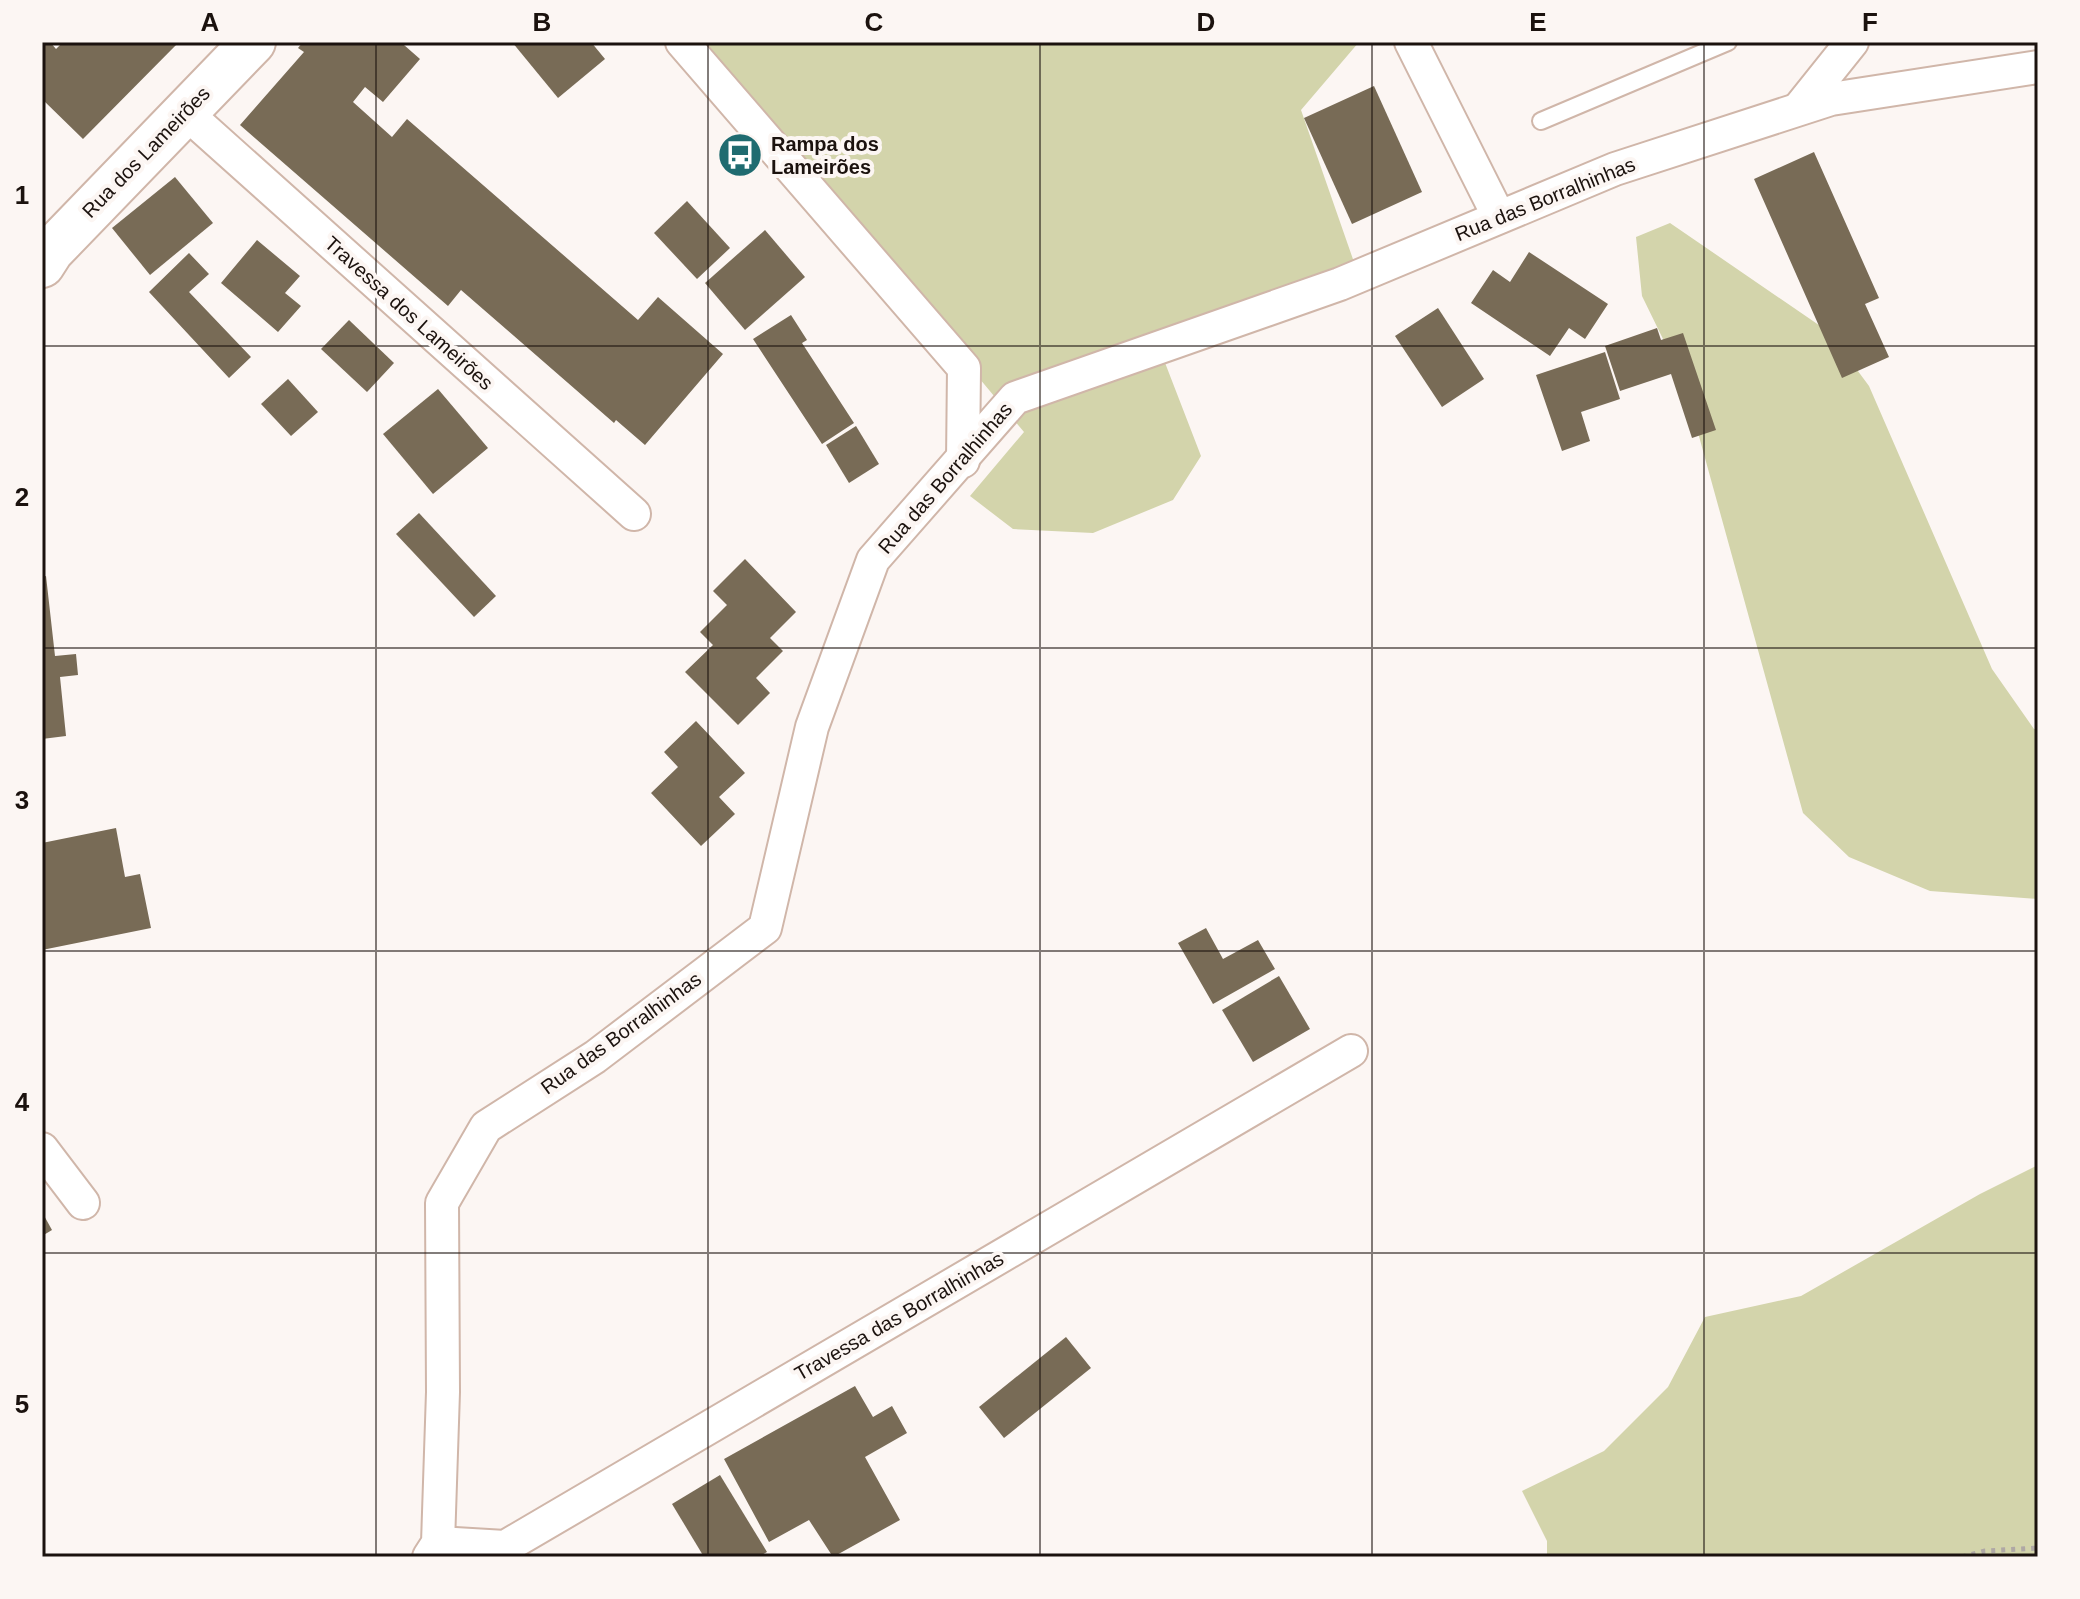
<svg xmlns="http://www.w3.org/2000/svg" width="2080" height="1599" viewBox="0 0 2080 1599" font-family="Helvetica,sans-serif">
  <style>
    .green { fill: #d3d4ab }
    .building { fill: #786b56 }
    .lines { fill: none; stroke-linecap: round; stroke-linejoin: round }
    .lane-casing { stroke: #d0b6a9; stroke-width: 20 }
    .street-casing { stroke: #d0b6a9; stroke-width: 36 }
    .secondary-casing { stroke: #d0b6a9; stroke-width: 48 }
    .path { stroke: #afa8a5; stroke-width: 5; stroke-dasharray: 4 6; stroke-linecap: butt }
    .lane { stroke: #fff; stroke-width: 16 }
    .street { stroke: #fff; stroke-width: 32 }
    .secondary { stroke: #fff; stroke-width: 44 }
    .grid { fill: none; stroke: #1b120e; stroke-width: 2; stroke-opacity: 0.55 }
    .labels { text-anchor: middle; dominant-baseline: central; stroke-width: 8; stroke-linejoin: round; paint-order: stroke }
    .poi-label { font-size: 20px; font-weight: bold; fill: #1b120e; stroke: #fcf6f3; text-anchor: start }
    .street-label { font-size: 20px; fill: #1b120e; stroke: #fcf6f3 }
    .neatline { fill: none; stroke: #1b120e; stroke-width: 3 }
    .grid-label { font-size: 26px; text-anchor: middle; font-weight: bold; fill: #1b120e }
  </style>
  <rect width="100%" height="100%" fill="#fcf6f3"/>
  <g class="green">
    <polygon points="699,42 1359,42 1301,110 1355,265 1157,342 1201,456 1173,500 1093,533 1013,529 970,496 1024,432"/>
    <polygon points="1670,223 1829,332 1869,386 1992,669 2034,729 2038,729 2038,899 1930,891 1849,857 1803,813 1684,382 1642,296 1636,237"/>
    <polygon points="2038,1165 2038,1557 1547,1557 1547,1541 1522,1491 1604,1451 1668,1387 1705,1317 1801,1296 1980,1194"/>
  </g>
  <g class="building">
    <polygon points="42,42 50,42 56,49 63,42 179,42 83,139 42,99"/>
    <polygon points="303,42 407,42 404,45 420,59 383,102 365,87 353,102 392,137 407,119 638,320 658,297 723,354 645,445 616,420 614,423 461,290 448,306 240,125 304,52 298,48"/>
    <polygon points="512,42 591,42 605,59 558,98"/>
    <polygon points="1374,86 1422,192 1352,224 1304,118"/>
    <polygon points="1814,152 1879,298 1865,304 1889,357 1842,378 1754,179"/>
    <polygon points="175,177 213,223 150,275 112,228"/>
    <polygon points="687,201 730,248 697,279 654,233"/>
    <polygon points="765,230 805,277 745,330 705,283"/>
    <polygon points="257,240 300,276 285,293 301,306 278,332 221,283"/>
    <polygon points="1529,252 1608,304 1585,339 1569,328 1550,356 1471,303 1493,270 1510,282"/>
    <polygon points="189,253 209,274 189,292 251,357 229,378 149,292"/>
    <polygon points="1438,308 1484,379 1442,407 1395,336"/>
    <polygon points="791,315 807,340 802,343 854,423 822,444 753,339"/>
    <polygon points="349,320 394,363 367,392 321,349"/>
    <polygon points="1657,328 1661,340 1683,333 1716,430 1692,438 1671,374 1620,391 1605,346"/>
    <polygon points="1605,352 1620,399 1581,412 1590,441 1562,451 1536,375"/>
    <polygon points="288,379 318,412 291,436 261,404"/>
    <polygon points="438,389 488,448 433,494 383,434"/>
    <polygon points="856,426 879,464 849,483 826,445"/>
    <polygon points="419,513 496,596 474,617 396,534"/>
    <polygon points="745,559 796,612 770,638 783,651 756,678 770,693 738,725 685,672 713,645 700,632 727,605 713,591"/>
    <polygon points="46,576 55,656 76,654 78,675 60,677 66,736 42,739 42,577"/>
    <polygon points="696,721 745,773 719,797 735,814 701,846 651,793 678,767 664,752"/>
    <polygon points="116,828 125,877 140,874 151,928 42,950 42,843"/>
    <polygon points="1206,928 1223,959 1258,940 1275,969 1213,1004 1178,943"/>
    <polygon points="1279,976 1310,1029 1253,1062 1222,1010"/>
    <polygon points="42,1212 52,1230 42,1236"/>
    <polygon points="1066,1337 1091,1368 1004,1438 979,1407"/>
    <polygon points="855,1386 873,1417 892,1406 907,1433 865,1457 900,1520 833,1557 809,1520 769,1542 724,1459"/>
    <polygon points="720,1475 767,1552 758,1557 704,1557 672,1504"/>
  </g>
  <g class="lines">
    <g class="lane-casing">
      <polyline id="lane" points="1541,121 1728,42"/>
    </g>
    <g class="street-casing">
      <g id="street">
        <polyline points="682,42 964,368 963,461"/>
        <polyline points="1411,42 1499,217"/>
        <polyline points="1800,107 1852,42"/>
        <polyline points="185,112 634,514"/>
        <polyline points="42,1149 83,1203"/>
        <polyline points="438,1543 505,1547 1351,1051"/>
        <polyline points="429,1557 438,1543 443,1392 442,1203 486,1127 595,1057 765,928 812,727 873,560 1015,398 1340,284 1615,169 1831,99 2038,67"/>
      </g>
    </g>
    <g class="secondary-casing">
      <polyline id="secondary" points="42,265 51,251 253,42"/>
    </g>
    <polyline class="path" points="1962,1557 1985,1551 2038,1548"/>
    <use href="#lane" class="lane"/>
    <use href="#street" class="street"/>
    <use href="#secondary" class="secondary"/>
  </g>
  <path class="grid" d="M376 42V1557M708 42V1557M1040 42V1557M1372 42V1557M1704 42V1557M42 346H2038M42 648H2038M42 951H2038M42 1253H2038"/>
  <defs>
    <g id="bus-disc" transform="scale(2.3)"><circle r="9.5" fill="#1f6b70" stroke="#fcf6f3"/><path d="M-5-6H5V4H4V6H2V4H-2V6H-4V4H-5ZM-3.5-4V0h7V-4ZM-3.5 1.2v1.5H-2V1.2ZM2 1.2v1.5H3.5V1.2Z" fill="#fff"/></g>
  </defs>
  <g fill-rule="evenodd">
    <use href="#bus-disc" x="740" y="155"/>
  </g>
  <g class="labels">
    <g class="poi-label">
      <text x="771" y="144">Rampa dos<tspan x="771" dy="23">Lameirões</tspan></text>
    </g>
    <g class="street-label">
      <text transform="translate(146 152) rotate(-46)">Rua dos Lameirões</text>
      <text transform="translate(1545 199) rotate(-22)">Rua das Borralhinhas</text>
      <text transform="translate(409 313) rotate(42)">Travessa dos Lameirões</text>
      <text transform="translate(945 478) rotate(-49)">Rua das Borralhinhas</text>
      <text transform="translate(621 1033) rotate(-36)">Rua das Borralhinhas</text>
      <text transform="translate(899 1316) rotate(-30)">Travessa das Borralhinhas</text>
    </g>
  </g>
  <rect width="2080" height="1599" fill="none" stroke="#fcf6f3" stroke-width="88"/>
  <rect x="44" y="44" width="1992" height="1511" class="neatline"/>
  <g class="grid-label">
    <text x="210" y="31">A</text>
    <text x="542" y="31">B</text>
    <text x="874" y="31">C</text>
    <text x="1206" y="31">D</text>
    <text x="1538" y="31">E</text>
    <text x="1870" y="31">F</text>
    <text x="22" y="204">1</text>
    <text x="22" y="506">2</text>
    <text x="22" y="809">3</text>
    <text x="22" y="1111">4</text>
    <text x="22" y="1413">5</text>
  </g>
</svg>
